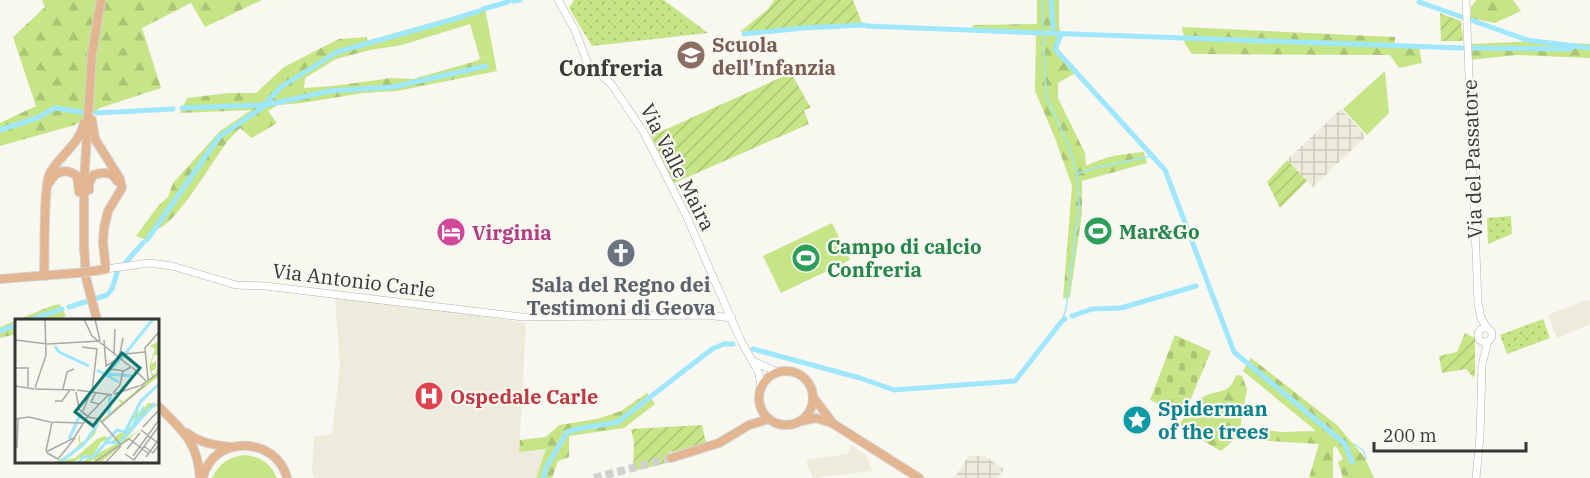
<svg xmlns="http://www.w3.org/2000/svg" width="1590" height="478" viewBox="0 0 1590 478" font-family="'IBM Plex Serif',serif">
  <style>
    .built { fill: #edebdc }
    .industrial { fill: url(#industrial-grid) }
    .grass { fill: #c6e587 }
    .forest { fill: url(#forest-firs) }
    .cemetery { fill: url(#cemetery-stones) }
    .park { fill: url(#park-dots) }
    .garden { fill: url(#garden-furrows) }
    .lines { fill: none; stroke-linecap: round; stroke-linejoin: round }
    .stream { stroke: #9ee7fd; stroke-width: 1.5 }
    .canal { stroke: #9ee7fd; stroke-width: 5 }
    .major-tunnel { stroke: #d1d0ca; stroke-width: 8; stroke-dasharray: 8 4; stroke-linecap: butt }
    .minor-casing { stroke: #b5b4ae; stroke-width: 8 }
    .major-casing { stroke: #d3d3d2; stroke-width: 10 }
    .minor { stroke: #fff; stroke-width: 7 }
    .major { stroke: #e3b591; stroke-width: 8 }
    .major-bridge-casing { stroke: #d3d3d2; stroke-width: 10; stroke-linecap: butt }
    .major-bridge { stroke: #e3b591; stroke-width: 8 }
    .labels { text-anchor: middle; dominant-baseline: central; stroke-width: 4.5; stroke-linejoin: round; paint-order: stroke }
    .education-label { font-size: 20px; font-weight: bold; fill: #785e54; stroke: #f8f7f0; text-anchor: start }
    .street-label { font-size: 20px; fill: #353532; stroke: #f8f7f0 }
    .leisure-label { font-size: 20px; font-weight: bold; fill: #27864d; stroke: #f8f7f0; text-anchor: start }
    .hotel-label { font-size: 20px; font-weight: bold; fill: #b23c85; stroke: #f8f7f0; text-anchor: start }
    .worship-label { font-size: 20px; font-weight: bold; fill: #5b616d; stroke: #f8f7f0 }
    .health-label { font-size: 20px; font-weight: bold; fill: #be3a42; stroke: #f8f7f0; text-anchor: start }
    .culture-label { font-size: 20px; font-weight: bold; fill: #0d838f; stroke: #f8f7f0; text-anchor: start }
    .quarter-label { font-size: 22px; font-weight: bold; fill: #3b3a35; stroke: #f8f7f0 }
    .inset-river { fill: none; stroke: #9ee7fd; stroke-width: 3 }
    .inset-road { fill: none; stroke: #aaa9a4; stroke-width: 1.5 }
    .view { fill: #0f766e; fill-opacity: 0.15; stroke: #0f766e; stroke-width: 3 }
    .inset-edge { fill: none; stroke: #353532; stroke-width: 3 }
  </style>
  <defs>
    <pattern id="industrial-grid" width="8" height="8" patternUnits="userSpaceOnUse" patternTransform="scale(1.5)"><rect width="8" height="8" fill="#edebdc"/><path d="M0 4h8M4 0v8" fill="none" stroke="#cccabd"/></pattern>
    <pattern id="forest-firs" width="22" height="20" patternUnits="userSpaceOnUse" patternTransform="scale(1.5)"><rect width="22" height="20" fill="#c6e587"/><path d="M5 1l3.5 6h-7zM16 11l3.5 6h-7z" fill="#abc575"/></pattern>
    <pattern id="cemetery-stones" width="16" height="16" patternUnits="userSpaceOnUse" patternTransform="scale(1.5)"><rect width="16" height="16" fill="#c6e587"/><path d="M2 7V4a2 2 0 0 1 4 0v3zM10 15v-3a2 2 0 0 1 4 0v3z" fill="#abc575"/></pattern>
    <pattern id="park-dots" width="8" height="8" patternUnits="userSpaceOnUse" patternTransform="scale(1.5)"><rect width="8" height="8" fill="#c6e587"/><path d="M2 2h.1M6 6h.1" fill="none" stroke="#abc575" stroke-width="1.8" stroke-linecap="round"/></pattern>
    <pattern id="garden-furrows" width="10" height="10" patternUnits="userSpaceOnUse" patternTransform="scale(1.5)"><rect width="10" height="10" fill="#c6e587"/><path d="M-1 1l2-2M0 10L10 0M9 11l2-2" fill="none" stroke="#abc575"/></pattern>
  </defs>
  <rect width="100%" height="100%" fill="#f8f7f0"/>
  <g class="built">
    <polygon points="335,298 458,312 526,323 519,452 547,449 536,478 314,478 312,472 314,437 332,434 340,365"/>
    <polygon points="1586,300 1590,301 1590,324 1557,338 1548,315"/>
    <polygon points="851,445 867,456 872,471 813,478 806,460 848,454"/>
  </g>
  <g class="industrial">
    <polygon points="1341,109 1366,136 1313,187 1287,160"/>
    <polygon points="969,456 984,456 1004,469 997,478 954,478"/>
  </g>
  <g class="grass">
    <polygon points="485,8 495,61 486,56 480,59 470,24 402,45 395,33"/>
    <polygon points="1385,71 1389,113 1367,135 1343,109"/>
    <polygon points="832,223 850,260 781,293 763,256"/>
    <path d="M245 455C261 457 270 463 277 478H212C220 463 228 457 245 455Z"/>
  </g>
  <g class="forest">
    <polygon points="42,0 262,0 205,27 191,3 142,28 161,88 100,108 75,125 0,146 0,123 36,106 13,37 45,7"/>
    <path d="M1037 0H1059V27L1062 36 1058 50 1079 71 1058 83V98L1085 153 1086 166C1106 156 1121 154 1144 152L1147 163 1082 181V213L1070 297 1063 299 1072 186 1055 138 1035 91 1036 35 972 32 973 25 1037 24Z"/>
    <polygon points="1476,0 1513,0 1521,11 1495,23 1471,18 1471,7"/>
    <polygon points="1182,27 1395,37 1395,47 1419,47 1422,63 1399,68 1390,55 1192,54 1185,44"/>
    <path d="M395 33 402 45 370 50 336 59 305 78 304 88 333 86 392 78 413 79 476 61 486 56 495 61 497 71 397 91 363 93 302 103 278 105 268 111 277 123 252 138 240 128C236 132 231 137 227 142 214 159 175 226 157 229L149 241 136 236 158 206 168 197 173 183 220 131 251 110 180 113 187 98 229 93H256L284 67 325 46 339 39 367 37V41Z"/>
    <polygon points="1536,41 1590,44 1590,58 1517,55 1469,60 1468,44"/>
    <polygon points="60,304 66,316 58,320 16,320 16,334 0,338 0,327 51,306"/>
    <path d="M1251 358 1337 425 1365 458 1374 478H1343L1338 462 1343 459 1336 446 1333 448V478H1309L1319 444 1235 439 1221 451 1179 427C1184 414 1194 401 1207 395 1222 390 1230 393 1236 375L1242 376 1247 389 1240 428 1282 432 1316 431 1243 371Z"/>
    <polygon points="647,393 655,404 624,428 569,436 569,457 558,461 552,478 536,478 546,449 519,452 520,440 546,437 559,425 597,419 621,411"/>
  </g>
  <polygon class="cemetery" points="1175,335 1211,351 1184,415 1150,400"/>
  <g class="park">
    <polygon points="574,0 664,0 708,33 592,46 569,8"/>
    <polygon points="1511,216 1512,234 1488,244 1487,218"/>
    <polygon points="1543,319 1550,338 1507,354 1500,335"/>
  </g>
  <g class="garden">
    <polygon points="774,0 853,0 862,23 740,32 768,9"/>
    <polygon points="1440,13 1461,21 1463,41 1441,41"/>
    <polygon points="791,73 811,108 804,110 809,124 674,183 651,136"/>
    <polygon points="1287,160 1307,181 1280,208 1267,182"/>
    <polygon points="1465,333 1475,338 1475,376 1473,377 1466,369 1442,373 1439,356 1457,352"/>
    <polygon points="702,425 706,443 668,453 670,462 633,471 634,443 631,429"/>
  </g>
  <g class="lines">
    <g class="stream">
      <polyline points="1042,0 1046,96 1069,146 1077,174 1079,205 1066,309 1062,321"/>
      <polyline points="1077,174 1094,168 1152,156"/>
      <polyline points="1354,444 1363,450 1366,458"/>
    </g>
    <g class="canal">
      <polyline points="1051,0 1053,28"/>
      <polyline points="513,1 520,0"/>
      <polyline points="1419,2 1462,17"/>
      <polyline points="483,9 508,2"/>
      <polyline points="1468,19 1527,40 1590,48"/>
      <polyline points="867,26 1040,33"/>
      <polyline points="1046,33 1462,48"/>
      <polyline points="744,34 803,28 864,25"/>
      <polyline points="1061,34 1055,49 1165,170 1234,352 1345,444 1352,462"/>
      <polyline points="1470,48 1571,49"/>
      <polyline points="182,108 264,105 281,87 337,52 451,20 479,11"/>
      <polyline points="117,112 173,109"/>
      <polyline points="96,113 114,112"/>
      <polyline points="0,130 37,118 55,108 81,112"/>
      <polyline points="147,240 219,137 266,105 330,91 393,87 486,66"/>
      <polyline points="125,263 143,243"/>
      <polyline points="69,307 107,295 112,289 117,273"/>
      <polyline points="1072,316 1092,309 1121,308 1196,286"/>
      <polyline points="29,320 62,309"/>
      <polyline points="0,331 16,325"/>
      <polyline points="753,349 860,378 894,390 1015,381 1062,321 1065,319"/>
      <path d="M543 478 547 466 567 432C584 426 601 426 618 422L712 349 724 344H733"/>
    </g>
    <polyline class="major-tunnel" points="594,478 671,458"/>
    <g class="minor-casing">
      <g id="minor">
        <polyline points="558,0 575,30 587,62 612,85 643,131 686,215 741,341 759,373 761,388"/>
        <polyline points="1466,0 1478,303 1481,318 1487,328"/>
        <polyline points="106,269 149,263 172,266 236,285 265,286 522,317 706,315 732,318"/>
        <circle cx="1485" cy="335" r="7"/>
        <polyline points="753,361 777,372"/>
        <polyline points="1476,478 1480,436 1482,365 1488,341"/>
      </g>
    </g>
    <g class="major-casing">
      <g id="major">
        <polyline points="92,120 95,139 120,179 122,188 108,211 104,228 103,243 106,269 94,271"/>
        <path d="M50 182C56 170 67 168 77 176L79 192"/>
        <path d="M89 190V184L93 175C103 172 112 171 117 181"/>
        <polyline points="84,245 86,278 97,320"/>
        <polyline points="84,249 84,182 92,54 101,0"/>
        <path d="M44 276C45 258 43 186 50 173 60 155 80 144 84 123"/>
        <polyline points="0,279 77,273"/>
        <circle cx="786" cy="398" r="27"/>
        <polyline points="813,397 832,422"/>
        <path d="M158 406C182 430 198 442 200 478"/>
        <polyline points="801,421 816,418 832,423 919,478"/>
        <path d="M187 433C200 443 214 445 231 447"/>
        <polyline points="671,458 719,443 749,425 769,419"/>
        <path d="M203 478C212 434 277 436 287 478"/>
      </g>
    </g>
    <use href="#minor" class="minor"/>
    <use href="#major" class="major"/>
    <g class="major-bridge-casing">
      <polyline id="major-bridge" points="77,273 94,271"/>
    </g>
    <use href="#major-bridge" class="major-bridge"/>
  </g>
  <defs>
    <g id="school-disc" transform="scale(1.5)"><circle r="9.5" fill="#8d6e63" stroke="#f8f7f0"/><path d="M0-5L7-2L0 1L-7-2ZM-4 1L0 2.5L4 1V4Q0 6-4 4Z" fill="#fff"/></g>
    <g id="stadium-disc" transform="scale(1.5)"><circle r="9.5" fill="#2e9e5b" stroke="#f8f7f0"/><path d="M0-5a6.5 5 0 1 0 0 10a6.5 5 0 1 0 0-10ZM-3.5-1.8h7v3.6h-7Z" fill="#fff"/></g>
    <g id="hotel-disc" transform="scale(1.5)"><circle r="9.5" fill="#d1479c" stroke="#f8f7f0"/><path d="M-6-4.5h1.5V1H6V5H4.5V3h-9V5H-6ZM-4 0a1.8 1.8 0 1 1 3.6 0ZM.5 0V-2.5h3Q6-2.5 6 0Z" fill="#fff"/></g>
    <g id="church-disc" transform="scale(1.5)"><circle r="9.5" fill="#6b7280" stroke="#f8f7f0"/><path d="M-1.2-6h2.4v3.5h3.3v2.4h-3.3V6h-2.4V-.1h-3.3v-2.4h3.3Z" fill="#fff"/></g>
    <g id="hospital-disc" transform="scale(1.5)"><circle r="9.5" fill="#e0444e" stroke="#f8f7f0"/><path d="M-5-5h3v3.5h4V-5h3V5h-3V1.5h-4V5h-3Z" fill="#fff"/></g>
    <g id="sight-disc" transform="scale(1.5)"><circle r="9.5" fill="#0f9aa8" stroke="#f8f7f0"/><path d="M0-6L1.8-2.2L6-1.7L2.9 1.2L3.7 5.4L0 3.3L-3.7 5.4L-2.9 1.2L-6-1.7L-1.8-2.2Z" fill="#fff"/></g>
  </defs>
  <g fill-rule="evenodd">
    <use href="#school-disc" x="691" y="55"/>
    <use href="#stadium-disc" x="1098" y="231"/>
    <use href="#hotel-disc" x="451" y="232"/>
    <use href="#church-disc" x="621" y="253"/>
    <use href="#stadium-disc" x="806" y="258"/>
    <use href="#hospital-disc" x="429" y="396"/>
    <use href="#sight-disc" x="1137" y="420"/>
  </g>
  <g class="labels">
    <g class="education-label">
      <text x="712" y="44">Scuola<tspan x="712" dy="23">dell'Infanzia</tspan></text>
    </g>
    <g class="street-label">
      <text transform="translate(1472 159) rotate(-92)">Via del Passatore</text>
      <text transform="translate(678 167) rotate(63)">Via Valle Maira</text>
      <text transform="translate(354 280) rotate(7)">Via Antonio Carle</text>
    </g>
    <g class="leisure-label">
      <text x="1119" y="231">Mar&amp;Go</text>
      <text x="827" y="246">Campo di calcio<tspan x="827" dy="23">Confreria</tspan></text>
    </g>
    <g class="hotel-label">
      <text x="472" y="232">Virginia</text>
    </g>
    <g class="worship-label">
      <text x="621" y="284">Sala del Regno dei<tspan x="621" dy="23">Testimoni di Geova</tspan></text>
    </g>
    <g class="health-label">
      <text x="450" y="396">Ospedale Carle</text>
    </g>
    <g class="culture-label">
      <text x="1158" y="408">Spiderman<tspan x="1158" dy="23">of the trees</tspan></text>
    </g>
    <g class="quarter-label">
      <text x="611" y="67">Confreria</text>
    </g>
  </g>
  <g transform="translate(15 319)">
    <rect width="144" height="144" fill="#f8f7f0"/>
    <path d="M144 22V36H139L136 45 141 42V49L136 53 140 56 144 45V57L83 105 80 115 73 122 50 141 60 139 82 120 90 117 95 120 86 123 77 138 69 136 58 144H39L57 133 65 124 63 121 65 114V124L71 121 82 105 106 84 103 80 109 82 137 58 134 48 140 30 135 27ZM133 84 144 85 133 92 111 120 126 110 85 144H79L78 139 75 144H65L101 125 96 124 102 116 113 111V107L117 109 121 99 114 105V102L123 89 124 97Z" fill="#c6e587"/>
    <path class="inset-river" d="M122 20 138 0M40 27 44 33 74 47M106 40 122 20M82 51 104 63M92 55 105 40M93 55 117 57M94 96 95 76M116 110 129 88M54 120 66 94M90 124 105 123 140 84M44 144 69 125 83 104M64 144 68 138H78L102 111 110 113 126 82 143 66"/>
    <path class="inset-road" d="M69 0 77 17 116 48M80 0 85 22M0 21 33 25 84 22M89 21 91 47 104 39M67 28 82 30 77 72M99 35 100 10M110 35 130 33M104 39 108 19M117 48 131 62M0 49H13V68M95 50 109 52 116 48M133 61 130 29 144 13M0 67 19 70M125 67 144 54M20 69 31 36 30 0M20 70 60 71M48 70 52 53 59 50M62 71 97 76M61 73 64 90 73 98 84 100M81 73 76 83 84 85M98 74 105 66 108 52M99 75 124 67M40 82H47L55 71M68 92 76 72M73 97 94 75M0 100 14 98 35 103 68 104M85 101 106 126M87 103 130 66M128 108 144 91M126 111 143 124M129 127 138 134 143 127M2 129 3 100M112 130 125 114M31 132 37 103M31 133 59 119 73 97 65 91M32 134 43 140 60 119M110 135 119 141 144 107M118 137 144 101M131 138 144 120M81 142 114 120 133 134M90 144 106 127"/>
    <path class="view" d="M107 34 125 49 78 107 60 93Z"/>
    <rect width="144" height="144" class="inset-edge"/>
  </g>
  <path d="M1374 442v9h152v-9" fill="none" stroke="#353532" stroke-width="3"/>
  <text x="1383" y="442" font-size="18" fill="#353532" stroke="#f8f7f0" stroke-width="4.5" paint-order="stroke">200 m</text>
</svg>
